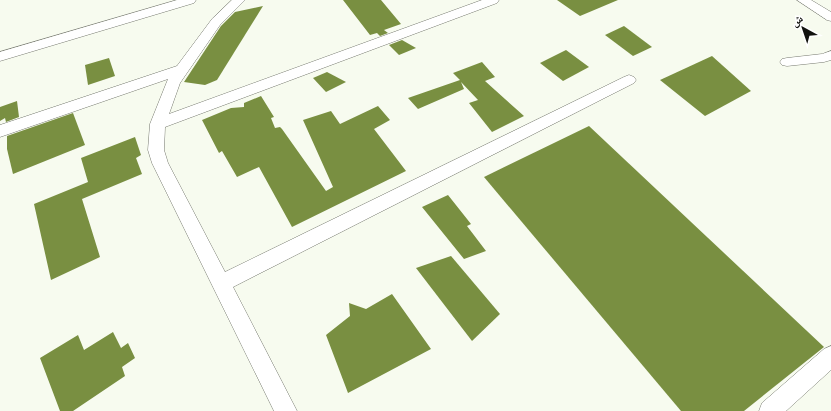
<svg xmlns="http://www.w3.org/2000/svg" width="831" height="411" viewBox="0 0 831 411" font-family="'Noto Serif','Noto Naskh Arabic',serif">
  <style>
    .building { fill: #798f41 }
    .lines { fill: none; stroke-linecap: round; stroke-linejoin: round }
    .street-casing { stroke: #777a70; stroke-width: 1 }
    .street { fill: #fff; fill-rule: evenodd }
  </style>
  <rect width="100%" height="100%" fill="#f7fbef"/>
  <g class="building">
    <polygon points="343,0 381,0 401,24 384,30 388,33 380,36 377,33 370,35"/>
    <polygon points="557,0 618,0 580,16"/>
    <polygon points="263,6 217,80 205,85 184,82 221,26 235,12"/>
    <polygon points="624,26 652,47 633,56 605,35"/>
    <polygon points="402,40 416,48 399,55 389,45"/>
    <polygon points="566,50 589,67 563,81 540,63"/>
    <polygon points="712,56 751,91 705,116 660,80"/>
    <polygon points="109,58 115,76 88,85 85,65"/>
    <polygon points="482,62 495,77 485,81 524,116 492,132 469,103 478,100 461,82 464,89 418,109 408,98 460,80 453,73"/>
    <polygon points="327,72 346,82 326,92 313,78"/>
    <polygon points="261,96 274,117 271,118 275,128 280,127 282,129 326,191 333,187 303,120 331,111 340,124 378,106 390,120 374,129 406,171 292,227 259,167 237,177 222,151 219,153 202,120 231,108 244,107 244,103"/>
    <polygon points="17,101 19,117 6,122 5,118 0,121 0,107"/>
    <polygon points="73,113 85,145 13,174 7,149 7,136"/>
    <polygon points="589,126 824,347 744,411 681,411 484,177"/>
    <polygon points="135,137 141,155 136,158 142,174 82,199 100,257 51,280 34,204 88,182 81,158"/>
    <polygon points="448,195 471,224 467,226 486,251 464,259 422,207"/>
    <polygon points="451,256 500,314 472,341 416,268"/>
    <polygon points="392,294 431,349 348,393 326,335 350,316 349,303 366,309"/>
    <polygon points="113,332 121,348 128,343 135,358 122,367 125,376 73,411 60,411 40,358 78,335 84,350"/>
  </g>
  <g class="lines">
    <g class="street-casing">
      <g id="street">
        <polygon points="177,0 196,0 194,3 0,61 0,52"/>
        <polygon points="232,0 245,0 220,25 180,83 169,114 482,0 499,0 497,3 165,127 164,150 168,163 225,272 624,77 629,75 634,77 636,80 634,83 233,287 297,411 274,411 152,163 148,150 150,124 168,79 0,137 0,125 177,66 212,19"/>
        <polygon points="797,0 811,0 831,12 831,21 827,20"/>
        <polygon points="831,51 831,60 824,62 787,66 782,65 780,62 782,59 787,58 822,54"/>
        <polygon points="831,346 831,370 786,411 759,411 762,403 824,349"/>
      </g>
    </g>
    <use href="#street" class="street"/>
  </g>
  <g transform="translate(803 28) rotate(320)" stroke="#ffffff" stroke-width="3" paint-order="stroke">
  <path d="M0-3L7 15L0 10L-7 15Z" fill="#11120e"/>
  <text y="-6" font-size="11" font-weight="bold" text-anchor="middle" fill="#11120e">ش</text>
  </g>
</svg>
